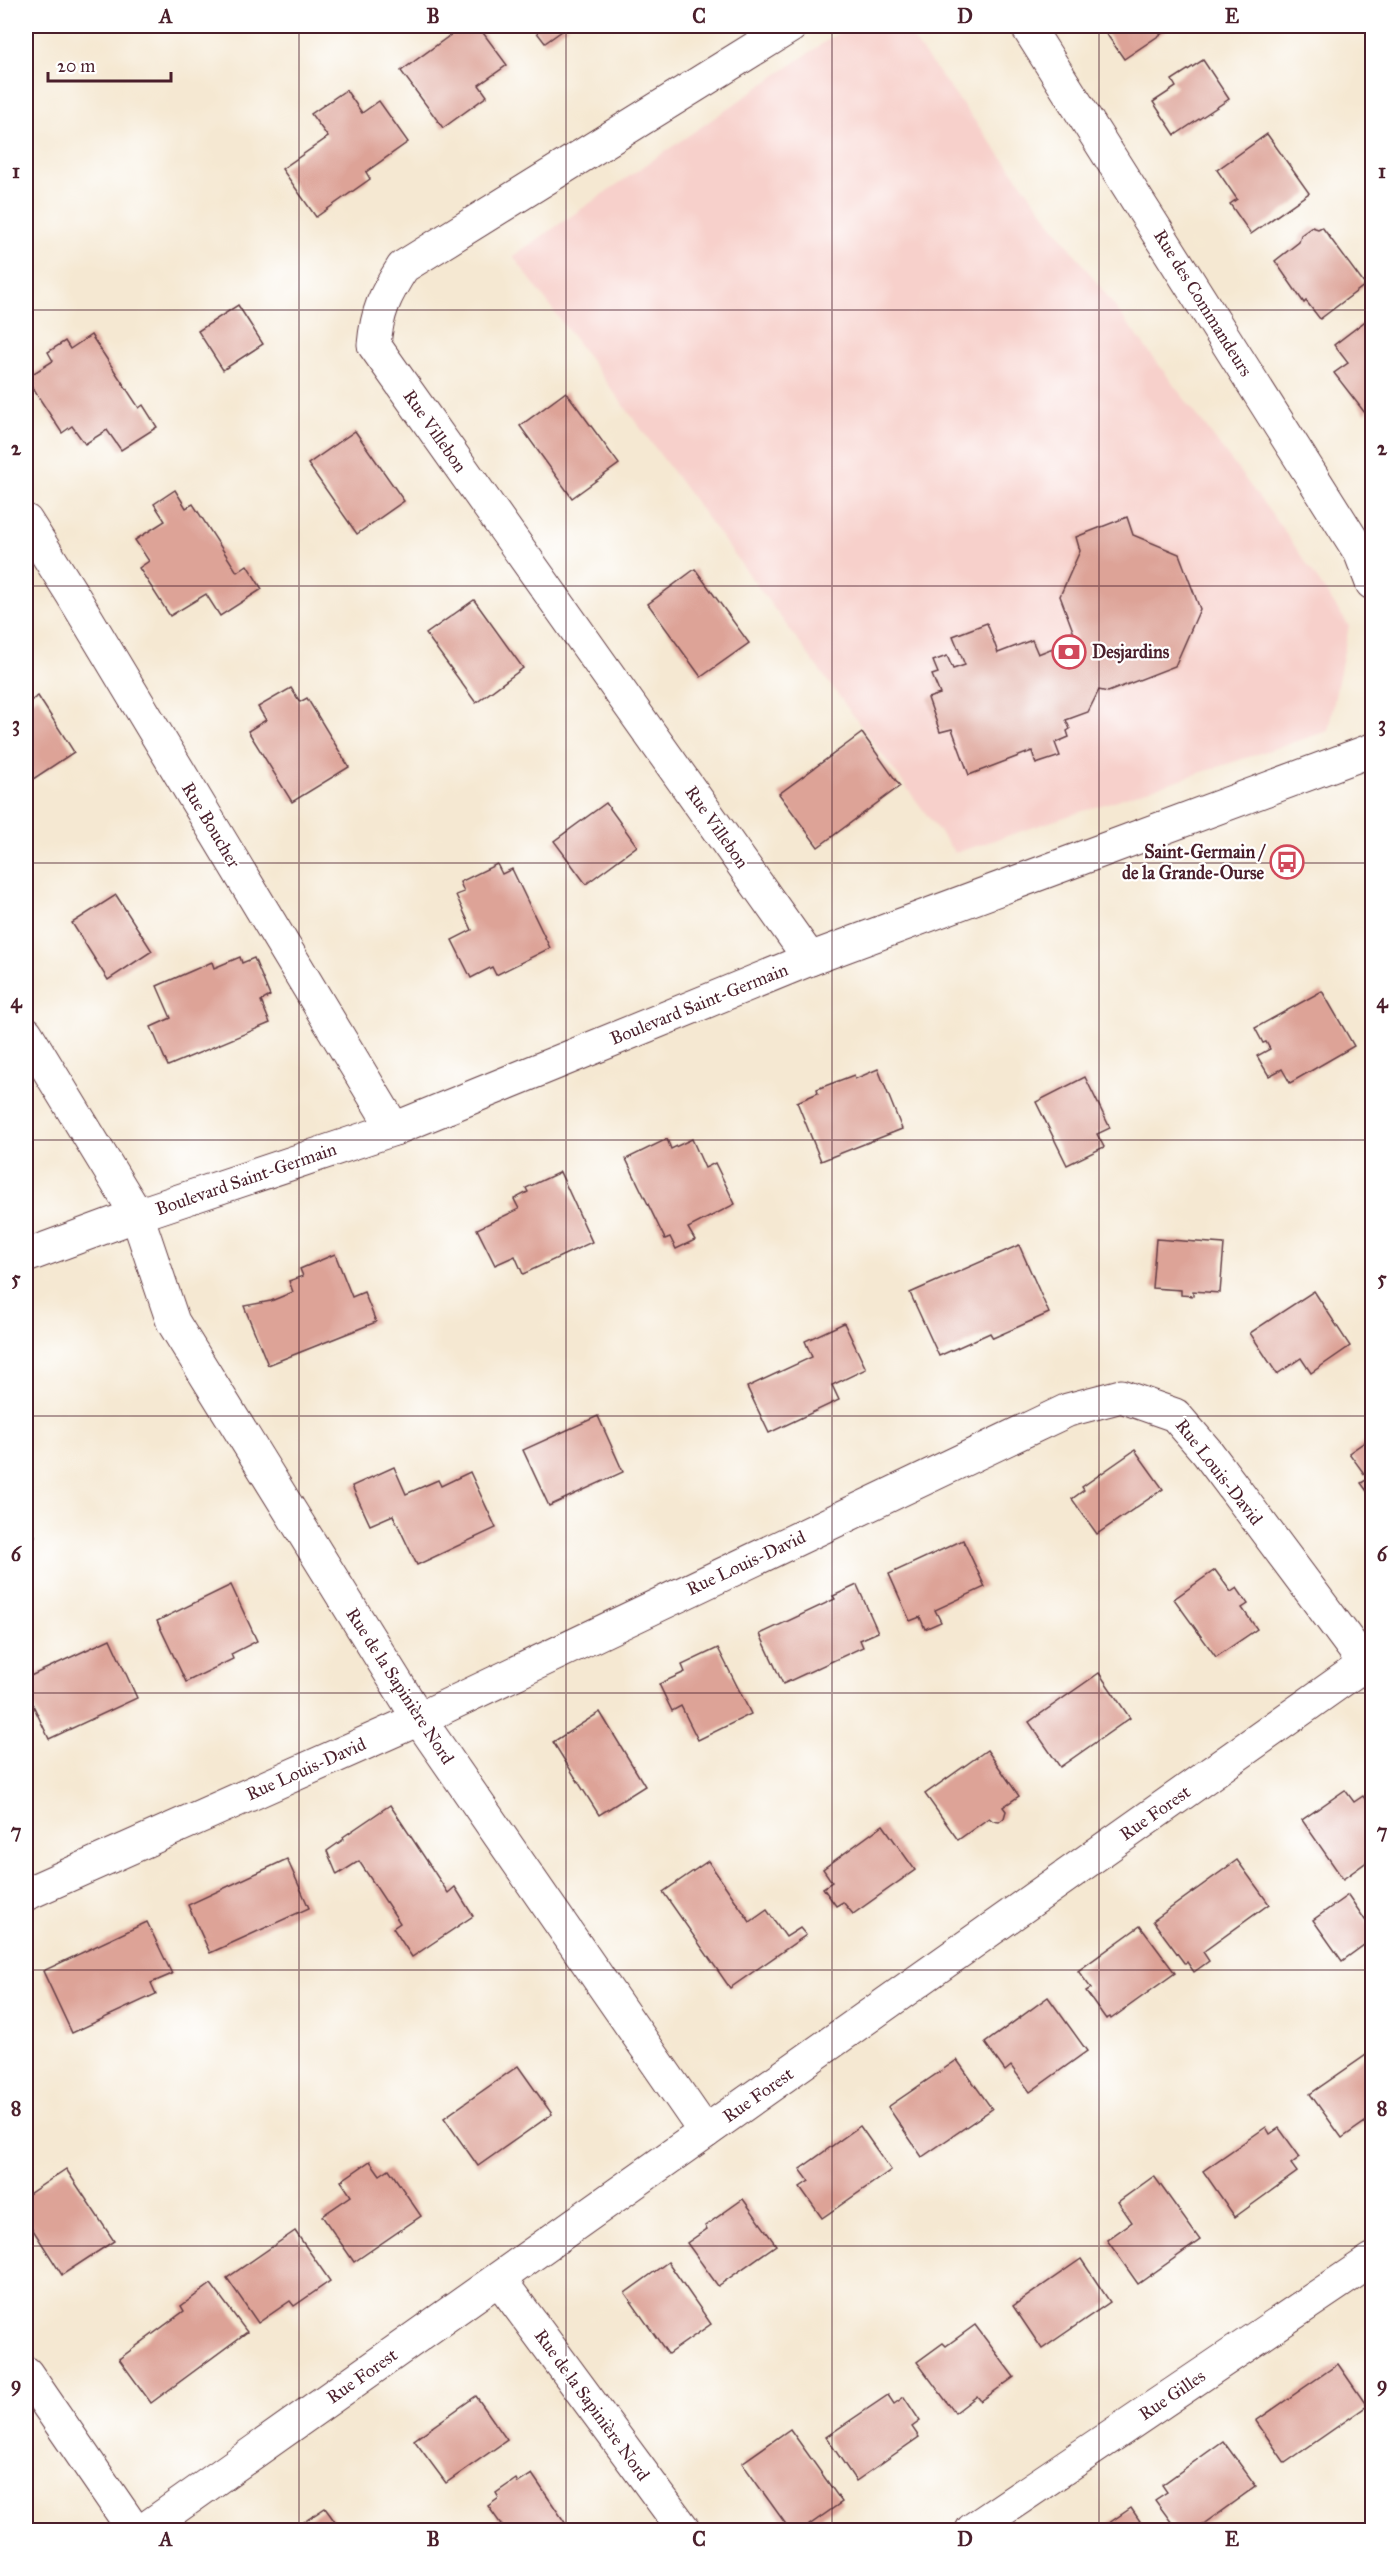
<svg xmlns="http://www.w3.org/2000/svg" width="1398" height="2556" viewBox="0 0 1398 2556" font-family="'IM FELL Great Primer',serif">
  <style>
    .built { fill: #f7d0cb }
    .building { fill: #dda397 }
    .lines { fill: none; stroke-linecap: round; stroke-linejoin: round }
    .minor-casing { stroke: #643d44; stroke-width: 35 }
    .primary-casing { stroke: #643d44; stroke-width: 35 }
    .minor { stroke: #fff; stroke-width: 33 }
    .primary { stroke: #fff; stroke-width: 33 }
    .grid { fill: none; stroke: #4a1f2b; stroke-width: 1.5; stroke-opacity: 0.55 }
    .labels { text-anchor: middle; dominant-baseline: central; stroke-width: 4.5; stroke-linejoin: round; paint-order: stroke }
    .street-label { font-size: 18px; fill: #4a1f2b; stroke: #fff }
    .poi-label { font-size: 18px; font-weight: bold; fill: #4a1f2b; stroke: #fff; text-anchor: start }
    .neatline { fill: none; stroke: #4a1f2b; stroke-width: 2 }
    .grid-label { font-size: 20px; text-anchor: middle; font-weight: bold; fill: #4a1f2b }
  </style>
  <rect width="100%" height="100%" fill="#fff"/>
  <filter id="ink" filterUnits="userSpaceOnUse"><feTurbulence type="fractalNoise" baseFrequency=".0167" numOctaves="2"/><feDisplacementMap in="SourceGraphic" scale="12" xChannelSelector="R" yChannelSelector="G"/><feConvolveMatrix kernelMatrix="1 2 1 2 8 2 1 2 1" color-interpolation-filters="sRGB"/></filter>
  <filter id="wash" filterUnits="userSpaceOnUse"><feTurbulence type="fractalNoise" baseFrequency=".008" numOctaves="4" result="noise"/><feDisplacementMap in="SourceGraphic" scale="24" xChannelSelector="R" yChannelSelector="G"/><feGaussianBlur stdDeviation="1.35" result="paint"/><feColorMatrix in="noise" values="0 0 0 0 0 0 0 0 0 0 0 0 0 0 0 0 0 1.4 0 .05"/><feComposite in="paint" operator="in"/></filter>
  <g filter="url(#wash)">
    <rect width="100%" height="100%" fill="#f5e8d2"/>
    <polygon class="built" points="848,26 903,26 1285,532 1349,626 1328,731 955,853 513,256"/>
    <g id="blocks">
      <g class="building">
        <polygon points="463,26 478,26 507,65 479,85 487,96 443,128 401,71"/>
        <polygon points="532,26 569,26 545,43"/>
        <polygon points="1101,26 1173,26 1124,59"/>
        <polygon points="1203,60 1229,99 1175,135 1153,102 1176,87 1172,80"/>
        <polygon points="346,90 362,113 379,101 408,142 366,172 370,179 316,217 282,169 328,137 311,114"/>
        <polygon points="1267,134 1309,193 1251,234 1230,204 1237,199 1217,170"/>
        <polygon points="1312,227 1318,229 1322,227 1365,285 1320,319 1306,301 1304,303 1275,261 1299,242 1301,235"/>
        <polygon points="238,305 263,344 223,370 198,331"/>
        <polygon points="1372,316 1372,408 1365,413 1334,373 1348,363 1334,345"/>
        <polygon points="91,335 139,408 143,405 157,427 121,450 107,430 85,444 72,426 62,433 26,378 53,361 48,352 65,341 70,349"/>
        <polygon points="566,392 619,464 572,498 520,426"/>
        <polygon points="355,431 404,501 357,534 308,464"/>
        <polygon points="175,490 186,508 193,504 237,572 247,565 262,589 220,616 206,594 170,616 139,568 149,561 135,540 165,521 154,504"/>
        <polygon points="1127,517 1133,535 1179,554 1200,609 1175,666 1108,692 1099,690 1088,712 1066,720 1070,729 1067,731 1069,737 1055,743 1060,756 1036,764 1032,751 969,775 952,729 940,732 928,698 940,694 932,675 938,673 933,661 947,656 953,669 965,665 953,636 987,623 998,653 1032,640 1038,654 1076,639 1060,596 1080,551 1076,537"/>
        <polygon points="695,569 749,643 701,677 648,604"/>
        <polygon points="474,600 523,668 476,703 426,634"/>
        <polygon points="291,688 300,702 307,698 349,767 292,802 248,731 266,720 258,707"/>
        <polygon points="38,696 74,752 27,783 26,704"/>
        <polygon points="862,733 900,786 818,847 779,794"/>
        <polygon points="606,803 637,846 586,884 554,841"/>
        <polygon points="497,864 502,874 512,869 550,948 496,975 492,967 471,978 452,940 472,930 456,895 464,892 460,882"/>
        <polygon points="116,895 152,951 108,980 72,923"/>
        <polygon points="240,957 242,963 254,958 270,996 261,1001 270,1023 168,1066 151,1027 171,1018 157,986 212,962 214,968"/>
        <polygon points="1322,991 1354,1046 1290,1083 1282,1069 1269,1076 1257,1056 1270,1049 1266,1042 1263,1043 1255,1028"/>
        <polygon points="878,1069 902,1129 821,1161 797,1102 818,1093 817,1089 854,1075 855,1079"/>
        <polygon points="1085,1077 1110,1128 1097,1134 1104,1147 1067,1165 1036,1102"/>
        <polygon points="667,1139 671,1149 692,1139 705,1168 715,1163 735,1204 688,1228 695,1240 676,1249 670,1237 665,1239 626,1159"/>
        <polygon points="560,1172 592,1242 523,1274 515,1256 495,1265 477,1229 519,1209 514,1199 528,1192 526,1188"/>
        <polygon points="1156,1239 1224,1244 1220,1293 1193,1291 1193,1296 1181,1295 1181,1290 1152,1288"/>
        <polygon points="1019,1245 1049,1313 993,1338 990,1333 939,1356 910,1293"/>
        <polygon points="335,1254 352,1297 364,1292 376,1322 268,1365 244,1306 271,1301 293,1292 289,1281 303,1276 300,1269"/>
        <polygon points="1314,1291 1350,1346 1311,1373 1301,1358 1277,1374 1250,1333"/>
        <polygon points="844,1323 866,1369 832,1385 839,1400 769,1433 747,1387 812,1357 805,1341"/>
        <polygon points="598,1416 623,1472 549,1506 523,1450"/>
        <polygon points="1372,1437 1372,1492 1369,1494 1361,1483 1368,1479 1349,1453"/>
        <polygon points="1135,1450 1163,1489 1097,1534 1072,1499 1084,1490 1082,1487"/>
        <polygon points="394,1467 406,1494 438,1480 441,1486 470,1472 496,1528 417,1565 393,1515 370,1525 352,1486"/>
        <polygon points="26,1511 35,1536 26,1540"/>
        <polygon points="963,1540 985,1587 935,1610 941,1622 925,1629 920,1617 910,1621 889,1574"/>
        <polygon points="1215,1570 1231,1592 1237,1588 1248,1604 1242,1608 1257,1629 1216,1657 1174,1599"/>
        <polygon points="231,1585 257,1641 231,1654 233,1659 186,1682 157,1621"/>
        <polygon points="857,1585 878,1632 860,1640 863,1647 783,1684 760,1634 835,1599 833,1596"/>
        <polygon points="110,1639 137,1698 49,1739 26,1690 26,1678"/>
        <polygon points="718,1648 751,1714 698,1740 681,1706 672,1711 659,1684 685,1672 682,1665"/>
        <polygon points="1099,1673 1130,1718 1060,1767 1029,1722"/>
        <polygon points="600,1712 645,1786 599,1815 553,1742"/>
        <polygon points="987,1750 1019,1796 1003,1807 1006,1811 1004,1818 999,1822 993,1821 989,1818 958,1840 925,1794"/>
        <polygon points="1345,1790 1354,1802 1363,1796 1372,1809 1372,1858 1343,1879 1302,1820"/>
        <polygon points="390,1805 448,1893 455,1887 473,1916 412,1957 393,1928 400,1923 359,1861 337,1875 327,1851 344,1839 343,1837"/>
        <polygon points="883,1825 915,1870 853,1914 843,1902 836,1906 823,1888 832,1882 823,1869"/>
        <polygon points="287,1859 309,1908 210,1953 188,1905"/>
        <polygon points="1237,1860 1269,1904 1203,1952 1209,1961 1194,1972 1187,1962 1185,1964 1153,1921"/>
        <polygon points="708,1861 750,1922 767,1910 786,1937 800,1928 806,1935 730,1988 663,1892"/>
        <polygon points="1348,1895 1372,1930 1372,1939 1342,1961 1313,1920"/>
        <polygon points="147,1922 172,1974 151,1983 156,1994 72,2033 43,1971"/>
        <polygon points="1140,1926 1175,1973 1111,2019 1110,2017 1106,2019 1086,1991 1091,1988 1078,1971"/>
        <polygon points="1048,1997 1087,2051 1030,2092 1011,2066 1005,2071 985,2043"/>
        <polygon points="1372,2051 1372,2117 1342,2138 1310,2094"/>
        <polygon points="957,2060 992,2109 922,2157 888,2107"/>
        <polygon points="518,2066 552,2114 478,2166 444,2118"/>
        <polygon points="860,2126 891,2170 822,2218 800,2187 809,2181 800,2169"/>
        <polygon points="1266,2127 1270,2134 1279,2128 1300,2157 1291,2164 1297,2172 1235,2217 1203,2171"/>
        <polygon points="370,2161 380,2175 389,2169 421,2216 354,2262 322,2216 351,2196 341,2181"/>
        <polygon points="66,2169 114,2241 62,2275 26,2219 26,2196"/>
        <polygon points="1154,2176 1200,2240 1138,2284 1107,2240 1132,2222 1118,2202"/>
        <polygon points="743,2199 776,2245 718,2286 687,2243 707,2229 705,2226"/>
        <polygon points="295,2231 330,2281 294,2306 290,2301 258,2323 227,2278"/>
        <polygon points="1081,2259 1110,2302 1042,2349 1013,2306"/>
        <polygon points="668,2262 711,2324 668,2354 625,2293"/>
        <polygon points="211,2284 247,2332 151,2403 119,2359 184,2311 181,2306"/>
        <polygon points="975,2325 1014,2377 981,2401 977,2396 955,2413 917,2362 943,2343 946,2346"/>
        <polygon points="1338,2364 1367,2406 1285,2463 1256,2421"/>
        <polygon points="888,2395 894,2404 904,2397 920,2421 912,2427 919,2437 856,2481 826,2437"/>
        <polygon points="476,2396 507,2440 446,2483 414,2440"/>
        <polygon points="790,2429 842,2502 802,2530 790,2530 742,2463"/>
        <polygon points="1223,2441 1256,2486 1195,2530 1177,2530 1155,2500 1167,2492 1162,2485"/>
        <polygon points="532,2474 570,2530 505,2530 488,2506 499,2498 496,2493 516,2479 518,2483"/>
        <polygon points="325,2508 341,2530 292,2530"/>
        <polygon points="1131,2508 1146,2530 1099,2530"/>
      </g>
    </g>
  </g>
  <g filter="url(#ink)">
    <use href="#blocks" fill-opacity="0" stroke="#643d44" stroke-width="1.5"/>
    <g class="lines">
      <g class="minor-casing">
        <g id="minor">
          <path d="M791 26 403 267C385 295 377 311 374 345L810 959"/>
          <polyline points="1027,26 1361,554 1372,583"/>
          <polyline points="26,521 72,594 394,1129"/>
          <polyline points="26,1033 137,1215 173,1322 419,1719 705,2132"/>
          <polyline points="26,1894 419,1719 1068,1410 1121,1396 1175,1415 1207,1452 1372,1673"/>
          <polyline points="499,2279 684,2530"/>
          <polyline points="26,2373 134,2530"/>
          <polyline points="144,2530 1372,1659"/>
          <polyline points="972,2530 1372,2260"/>
        </g>
      </g>
      <g class="primary-casing">
        <polyline id="primary" points="26,1256 137,1215 394,1129 810,959 1372,750"/>
      </g>
      <use href="#minor" class="minor"/>
      <use href="#primary" class="primary"/>
    </g>
  </g>
  <path class="grid" d="M299 26V2530M566 26V2530M832 26V2530M1099 26V2530M26 310H1372M26 586H1372M26 863H1372M26 1140H1372M26 1416H1372M26 1693H1372M26 1970H1372M26 2246H1372"/>
  <defs>
    <g id="bank-ring" transform="scale(1.725)"><circle r="9.5" fill="#fff" stroke="#d1495b" stroke-width="1.5"/><path d="M-6-4H6V4H-6ZM0-2.3a2.3 2.3 0 1 0 0 4.6a2.3 2.3 0 1 0 0-4.6Z" fill="#d1495b"/></g>
    <g id="bus-ring" transform="scale(1.725)"><circle r="9.5" fill="#fff" stroke="#d1495b" stroke-width="1.5"/><path d="M-5-6H5V4H4V6H2V4H-2V6H-4V4H-5ZM-3.5-4V0h7V-4ZM-3.5 1.2v1.5H-2V1.2ZM2 1.2v1.5H3.5V1.2Z" fill="#d1495b"/></g>
  </defs>
  <g fill-rule="evenodd">
    <use href="#bank-ring" x="1069" y="652"/>
    <use href="#bus-ring" x="1287" y="862"/>
  </g>
  <g class="labels">
    <g class="street-label">
      <text transform="translate(1203 303) rotate(58)">Rue des Commandeurs</text>
      <text transform="translate(435 431) rotate(55)">Rue Villebon</text>
      <text transform="translate(211 825) rotate(59)">Rue Boucher</text>
      <text transform="translate(717 827) rotate(55)">Rue Villebon</text>
      <text transform="translate(699 1004) rotate(-22)">Boulevard Saint-Germain</text>
      <text transform="translate(246 1179) rotate(-19)">Boulevard Saint-Germain</text>
      <text transform="translate(1219 1472) rotate(52)">Rue Louis-David</text>
      <text transform="translate(746 1563) rotate(-25)">Rue Louis-David</text>
      <text transform="translate(400 1686) rotate(57)">Rue de la Sapinière Nord</text>
      <text transform="translate(306 1769) rotate(-24)">Rue Louis-David</text>
      <text transform="translate(1155 1813) rotate(-35)">Rue Forest</text>
      <text transform="translate(758 2095) rotate(-35)">Rue Forest</text>
      <text transform="translate(362 2376) rotate(-35)">Rue Forest</text>
      <text transform="translate(1172 2395) rotate(-34)">Rue Gilles</text>
      <text transform="translate(592 2405) rotate(54)">Rue de la Sapinière Nord</text>
    </g>
    <g class="poi-label">
      <text x="1092" y="652">Desjardins</text>
      <text x="1264" y="852" text-anchor="end">Saint-Germain /<tspan x="1264" dy="21">de la Grande-Ourse</tspan></text>
    </g>
  </g>
  <rect width="1398" height="2556" fill="none" stroke="#fff" stroke-width="66"/>
  <path d="M48 72v9h123v-9" fill="none" stroke="#4a1f2b" stroke-width="3"/>
  <text x="57" y="72" font-size="18" fill="#4a1f2b" stroke="#ffffff" stroke-width="4.5" paint-order="stroke">20 m</text>
  <rect x="33" y="33" width="1332" height="2490" class="neatline"/>
  <g class="grid-label">
    <text x="166" y="23">A</text>
    <text x="433" y="23">B</text>
    <text x="699" y="23">C</text>
    <text x="965" y="23">D</text>
    <text x="1232" y="23">E</text>
    <text x="16" y="178">1</text>
    <text x="1382" y="178">1</text>
    <text x="16" y="455">2</text>
    <text x="1382" y="455">2</text>
    <text x="16" y="731">3</text>
    <text x="1382" y="731">3</text>
    <text x="16" y="1008">4</text>
    <text x="1382" y="1008">4</text>
    <text x="16" y="1285">5</text>
    <text x="1382" y="1285">5</text>
    <text x="16" y="1561">6</text>
    <text x="1382" y="1561">6</text>
    <text x="16" y="1838">7</text>
    <text x="1382" y="1838">7</text>
    <text x="16" y="2115">8</text>
    <text x="1382" y="2115">8</text>
    <text x="16" y="2391">9</text>
    <text x="1382" y="2391">9</text>
    <text x="166" y="2546">A</text>
    <text x="433" y="2546">B</text>
    <text x="699" y="2546">C</text>
    <text x="965" y="2546">D</text>
    <text x="1232" y="2546">E</text>
  </g>
</svg>
